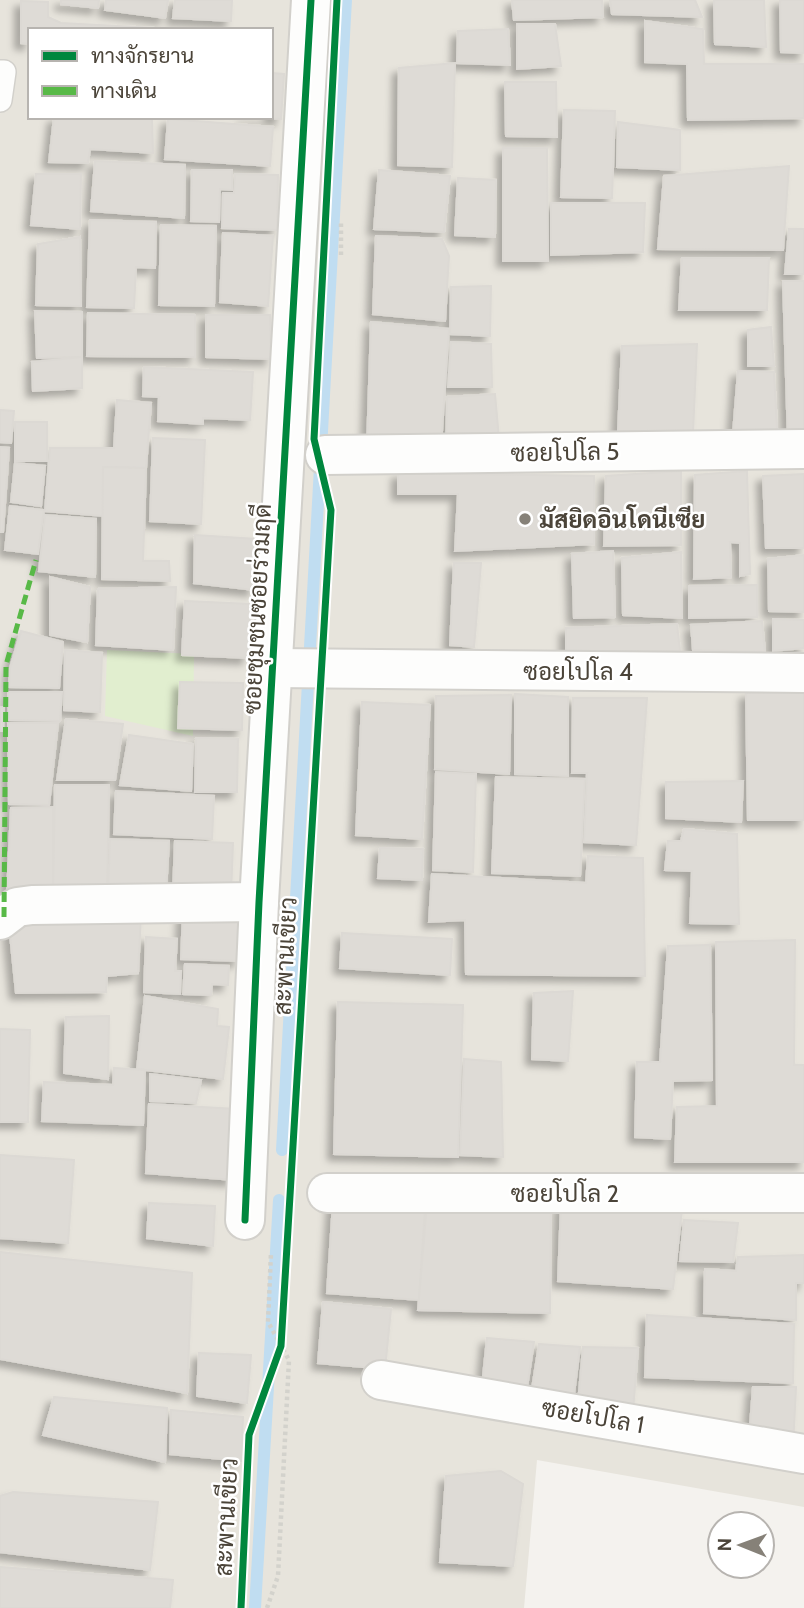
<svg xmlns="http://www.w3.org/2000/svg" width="804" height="1608" viewBox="0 0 804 1608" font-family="Cabin,Sarabun,sans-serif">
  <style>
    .residential { fill: #e7e4dc; fill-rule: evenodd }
    .green { fill: #e1eecf }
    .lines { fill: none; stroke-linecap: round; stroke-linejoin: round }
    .stream { stroke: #c0ddf1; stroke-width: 12 }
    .building { fill: #dedbd6; stroke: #dcd9d4; stroke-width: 2; filter: url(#shadow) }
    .lane-casing { stroke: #d2d0cb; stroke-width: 26 }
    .street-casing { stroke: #d2d0cb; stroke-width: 42 }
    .path { stroke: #d3d2cc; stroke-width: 4.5; stroke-dasharray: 3.5 3.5; stroke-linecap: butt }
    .lane { stroke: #fdfdfc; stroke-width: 23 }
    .street { stroke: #fdfdfc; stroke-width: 38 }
    .quiet { stroke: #58b947; stroke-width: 5; stroke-dasharray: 10 5; stroke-linecap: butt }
    .cycleway-casing { stroke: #fff; stroke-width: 11 }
    .cycleway { stroke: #00873e; stroke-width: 7 }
    .poi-dot { fill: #868178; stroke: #fff; stroke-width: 2.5 }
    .labels { text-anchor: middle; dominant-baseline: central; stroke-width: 5; stroke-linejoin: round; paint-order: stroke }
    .street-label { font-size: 24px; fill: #4b4439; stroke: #fff }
    .poi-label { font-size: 24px; font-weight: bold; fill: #4b4439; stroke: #fff; text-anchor: start }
  </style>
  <defs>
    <filter id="shadow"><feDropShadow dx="-6" dy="6" stdDeviation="3.5" flood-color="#0004"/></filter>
  </defs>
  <rect width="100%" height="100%" fill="#f4f2ee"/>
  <path class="residential" d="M0 0H804V1507L537 1460 524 1608H0V114L6 63 0 62ZM30 30H271V117H30Z"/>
  <polygon class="green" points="107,650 194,654 193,736 105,716"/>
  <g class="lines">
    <g class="stream">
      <polyline points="282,1150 346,0"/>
      <polyline points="255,1608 279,1200"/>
    </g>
  </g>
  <g class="building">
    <polygon points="61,0 99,0 98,8 61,4"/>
    <polygon points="106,0 168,0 165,18 105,10"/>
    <polygon points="175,0 232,0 231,21 173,18"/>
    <polygon points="512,0 602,0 603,17 514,20"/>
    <polygon points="610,0 695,0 702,17 612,14"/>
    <polygon points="714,0 764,0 766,47 715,44"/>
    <polygon points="780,0 804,0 804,53 781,52"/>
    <polygon points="21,1 48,2 48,17 61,23 192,30 30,30 30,44 21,43"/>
    <polygon points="645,21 703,29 704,64 804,64 804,118 688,120 687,64 645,62"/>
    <polygon points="517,24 555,24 561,66 517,69"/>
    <polygon points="508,29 510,65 457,63 458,31"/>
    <polygon points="455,63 452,167 398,165 399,68"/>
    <polygon points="271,73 284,74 281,119 242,117 271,117"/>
    <polygon points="505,82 556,82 557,137 506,136"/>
    <polygon points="564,110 615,111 612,198 561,197"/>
    <polygon points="54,117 152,117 153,153 90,149 88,163 49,162"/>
    <polygon points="168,119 273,127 270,166 165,159"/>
    <polygon points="618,122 680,130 680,170 617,167"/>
    <polygon points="503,148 547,148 548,261 503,261"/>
    <polygon points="95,161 185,165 184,218 91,211"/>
    <polygon points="789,166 783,250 658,249 664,176"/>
    <polygon points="192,170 232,170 232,190 220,189 219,222 191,221"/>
    <polygon points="379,170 450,176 444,232 374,229"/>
    <polygon points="36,174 81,174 80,229 31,225"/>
    <polygon points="235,174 278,175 277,230 222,228 223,193 234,193"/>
    <polygon points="458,178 496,180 495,237 455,235"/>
    <polygon points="551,203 645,203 643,252 551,255"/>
    <polygon points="90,220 156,222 155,268 136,267 134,308 87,307"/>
    <polygon points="161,225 216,226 214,306 159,305"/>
    <polygon points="789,229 804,229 804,274 785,274"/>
    <polygon points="223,233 273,236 268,306 220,302"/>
    <polygon points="376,236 442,239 449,256 445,321 373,314"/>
    <polygon points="80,237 81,306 36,305 38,244"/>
    <polygon points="682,258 769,258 767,310 679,310"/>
    <polygon points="783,281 804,281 804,444 788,443"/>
    <polygon points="491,286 490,336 450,334 451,287"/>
    <polygon points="35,311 82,312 82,357 37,358"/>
    <polygon points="88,313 195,315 195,357 87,356"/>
    <polygon points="206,315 270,315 271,359 206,357"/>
    <polygon points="371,322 449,329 441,446 367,447"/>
    <polygon points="771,327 774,366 748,366 748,330"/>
    <polygon points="451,342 491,344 492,387 448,387"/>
    <polygon points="697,344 693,432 618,431 622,346"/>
    <polygon points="82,357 82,388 33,391 32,362"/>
    <polygon points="144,367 253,372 250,420 203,418 203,424 158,421 159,397 143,396"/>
    <polygon points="738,371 774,372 778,446 733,433"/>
    <polygon points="495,394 500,450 446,451 447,397"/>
    <polygon points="117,400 151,403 146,468 103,467 103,516 45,511 50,448 114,448"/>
    <polygon points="0,410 14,411 11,443 0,442"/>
    <rect x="15" y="422" width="32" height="39"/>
    <polygon points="153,438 205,440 201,524 150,521"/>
    <polygon points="0,447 9,448 3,532 0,532"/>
    <polygon points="15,463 45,466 41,506 11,502"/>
    <polygon points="103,467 146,468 143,561 169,561 170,581 102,579"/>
    <polygon points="681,471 681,545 604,546 606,476"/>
    <polygon points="747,471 750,574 740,576 740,543 730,542 731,577 694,579 695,475"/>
    <polygon points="398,473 594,476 594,544 455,551 458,494 398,494"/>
    <polygon points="804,474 804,548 766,548 763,476"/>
    <polygon points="10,506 44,510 38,554 5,550"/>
    <polygon points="45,515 96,519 95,577 39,571"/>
    <polygon points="195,535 256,539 254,590 194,583"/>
    <polygon points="613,551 615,617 574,618 572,554"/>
    <polygon points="681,552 682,618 623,615 622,558"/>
    <polygon points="804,555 804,612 769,611 768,559"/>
    <polygon points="454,563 481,563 474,647 450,645"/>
    <polygon points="50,577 90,587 87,642 50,635"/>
    <polygon points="757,585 757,617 689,618 689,586"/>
    <polygon points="176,587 173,650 96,645 98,589"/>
    <polygon points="185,601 251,604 248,658 182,655"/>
    <polygon points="773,619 804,620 804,648 773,651"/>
    <polygon points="762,621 765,652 693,650 691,625"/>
    <polygon points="677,624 680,651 566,651 566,628"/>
    <polygon points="21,631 63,642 59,688 9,687 10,668"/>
    <polygon points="65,650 102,653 100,712 64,710"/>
    <polygon points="180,682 243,683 242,730 178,728"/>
    <polygon points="8,692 62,692 60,721 9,720"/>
    <polygon points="804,692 804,820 748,820 746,693"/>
    <polygon points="515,694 568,697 568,776 515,774"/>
    <polygon points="511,695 509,774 435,769 436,696"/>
    <polygon points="573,698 647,698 636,845 584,842 587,773 572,773"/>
    <polygon points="362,702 430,705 422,839 356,835"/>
    <polygon points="0,707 4,707 3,731 0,731"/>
    <polygon points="66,719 123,724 115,780 57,780"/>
    <polygon points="8,723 58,723 49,805 9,804"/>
    <polygon points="129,735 193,744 191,791 120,785"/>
    <polygon points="196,738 238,739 237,792 195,792"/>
    <polygon points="436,772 476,774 473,872 433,870"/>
    <polygon points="496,777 585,779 580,876 492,873"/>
    <polygon points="743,781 741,822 666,818 666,782"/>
    <polygon points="55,785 109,785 107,895 53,894"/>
    <polygon points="116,791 214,796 212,839 114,834"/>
    <polygon points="53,807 53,894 7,894 11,808"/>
    <polygon points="684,829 737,834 739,924 690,923 692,871 665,870 668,841 681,841"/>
    <polygon points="110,839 169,841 166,892 108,889"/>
    <polygon points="175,841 233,843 231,894 173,891"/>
    <polygon points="380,848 423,849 422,880 378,878"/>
    <polygon points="588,856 643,858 645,976 466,974 465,920 429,922 432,874 586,883"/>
    <polygon points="86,912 141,914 138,973 107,976 106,992 16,993 9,925"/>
    <polygon points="183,913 240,916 239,961 181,959"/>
    <polygon points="342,933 452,939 450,975 340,968"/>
    <polygon points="146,937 177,939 175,971 181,971 180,994 144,992"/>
    <polygon points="795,940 794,1065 804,1065 804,1162 675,1162 677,1107 717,1106 716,942"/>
    <polygon points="710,945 712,1080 673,1081 670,1139 635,1137 637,1062 660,1062 668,946"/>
    <polygon points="185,964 229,966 228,985 212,984 211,995 183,994"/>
    <polygon points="573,991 568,1061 532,1059 534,993"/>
    <polygon points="145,996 218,1009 217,1026 229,1027 223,1079 137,1069"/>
    <polygon points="338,1002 463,1005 458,1157 334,1154"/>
    <polygon points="109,1016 108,1079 64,1073 66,1017"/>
    <polygon points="0,1029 30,1030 28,1122 0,1122"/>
    <polygon points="464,1059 501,1062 503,1157 460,1155"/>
    <polygon points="114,1068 145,1070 143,1125 42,1121 44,1082 113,1085"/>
    <polygon points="150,1074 201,1080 196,1103 150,1101"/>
    <polygon points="149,1104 236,1109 233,1180 146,1173"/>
    <polygon points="0,1155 74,1160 68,1243 0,1238"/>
    <polygon points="683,1200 673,1289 558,1281 561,1204"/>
    <polygon points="333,1202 425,1209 419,1300 327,1293"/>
    <polygon points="149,1203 215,1206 213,1246 147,1238"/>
    <polygon points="427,1203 551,1204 550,1313 418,1310"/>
    <polygon points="684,1220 738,1223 733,1262 680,1261"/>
    <polygon points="0,1252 192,1273 187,1393 0,1359"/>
    <polygon points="804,1255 804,1283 796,1283 796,1320 704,1313 705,1269 736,1271 738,1257"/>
    <polygon points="323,1302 391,1309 385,1369 318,1363"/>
    <polygon points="647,1315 794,1324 793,1383 645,1377"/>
    <polygon points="487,1338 534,1342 526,1394 482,1386"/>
    <polygon points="539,1344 580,1347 573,1402 531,1395"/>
    <polygon points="583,1347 638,1348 633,1411 578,1403"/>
    <polygon points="199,1353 251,1355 247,1403 197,1396"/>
    <polygon points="753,1387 796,1387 793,1446 749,1438"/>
    <polygon points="54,1397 167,1408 165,1462 43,1435"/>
    <polygon points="171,1410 243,1417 241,1461 170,1454"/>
    <polygon points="501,1471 523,1484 513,1566 440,1562 446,1476"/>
    <polygon points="13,1492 158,1502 150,1570 0,1552 0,1496"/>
    <polygon points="0,1567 173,1580 170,1608 0,1608"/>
  </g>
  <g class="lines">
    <g class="lane-casing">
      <polyline id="lane" points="0,72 4,72 0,100"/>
    </g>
    <g class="street-casing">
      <g id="street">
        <polyline points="325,455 804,449"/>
        <polyline points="274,668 804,673"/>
        <polyline points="0,920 17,907 32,905 259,902"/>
        <polyline points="327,1193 804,1193"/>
        <polyline points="245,1220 259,902 311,0"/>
        <polyline points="381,1380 804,1454"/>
      </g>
    </g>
    <g class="path">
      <polyline points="341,255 341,222"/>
      <polyline points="267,1608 278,1576 289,1360 268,1322 271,1252"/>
    </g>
    <use href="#lane" class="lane"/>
    <use href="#street" class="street"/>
    <polyline class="quiet" points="4,917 6,665 36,560"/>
    <g class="cycleway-casing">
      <g id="cycleway">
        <polyline points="245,1220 259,902 311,0"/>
        <polyline points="241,1608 249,1435 281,1346 331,510 314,439 337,0"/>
      </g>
    </g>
    <use href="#cycleway" class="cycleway"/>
  </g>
  <circle class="poi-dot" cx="525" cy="519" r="7"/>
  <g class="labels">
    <g class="street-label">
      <text transform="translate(565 452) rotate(-1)">ซอยโปโล 5</text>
      <text transform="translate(257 609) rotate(-87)">ซอยชุมชนซอยร่วมฤดี</text>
      <text x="578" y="671">ซอยโปโล 4</text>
      <text transform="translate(285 956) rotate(-87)">สะพานเขียว</text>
      <text x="565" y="1193">ซอยโปโล 2</text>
      <text transform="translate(593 1416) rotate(10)">ซอยโปโล 1</text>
      <text transform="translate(226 1517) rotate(-87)">สะพานเขียว</text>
    </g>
    <g class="poi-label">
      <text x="539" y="519">มัสยิดอินโดนีเซีย</text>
    </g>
  </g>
  <rect x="28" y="28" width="245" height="91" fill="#ffffff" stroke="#b7b4b0" stroke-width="2"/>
  <rect x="42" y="51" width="35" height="10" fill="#00873e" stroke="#b7b4b0" stroke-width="2"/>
  <text x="91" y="63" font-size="21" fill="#4b4439">ทางจักรยาน</text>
  <rect x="42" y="86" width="35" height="10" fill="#58b947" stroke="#b7b4b0" stroke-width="2"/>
  <text x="91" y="98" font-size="21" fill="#4b4439">ทางเดิน</text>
  <g transform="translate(741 1545) rotate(271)"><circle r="33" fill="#ffffff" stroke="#b7b4b0" stroke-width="2"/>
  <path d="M0-5L12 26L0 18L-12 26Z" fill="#868178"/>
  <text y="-10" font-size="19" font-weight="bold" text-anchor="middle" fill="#4b4439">N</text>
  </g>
</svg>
